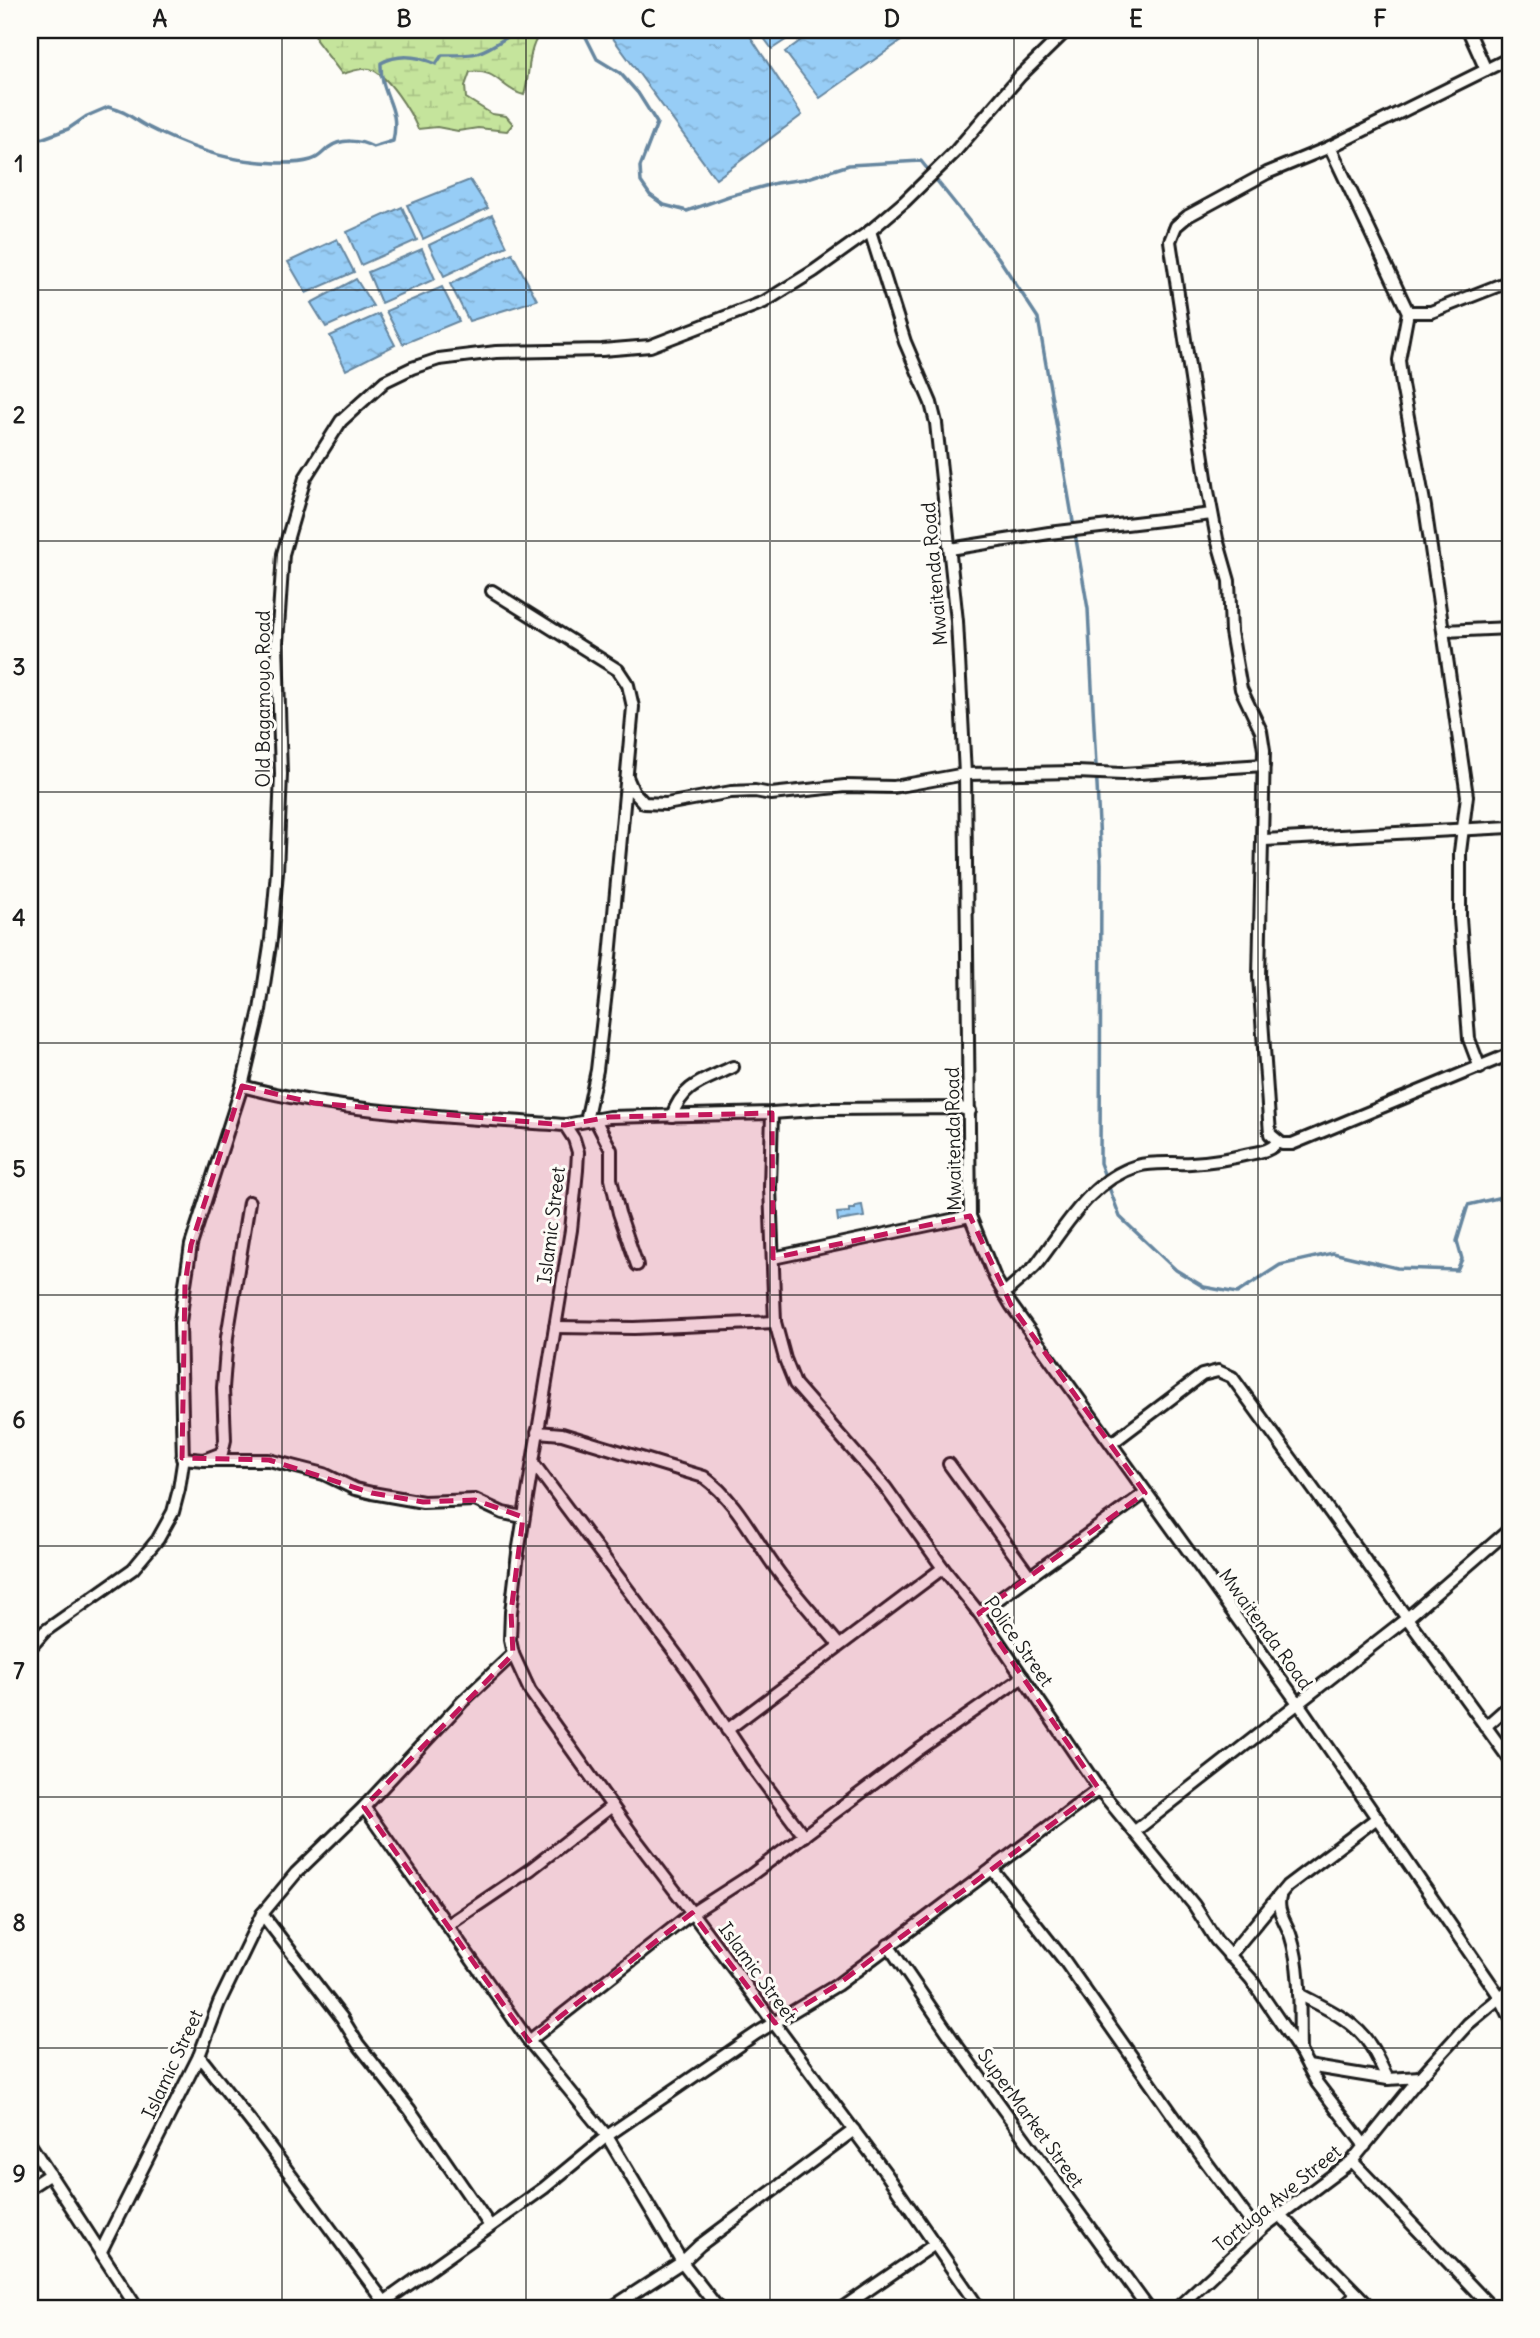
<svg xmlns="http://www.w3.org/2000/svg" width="1540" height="2338" viewBox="0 0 1540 2338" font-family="Delius,sans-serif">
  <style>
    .wetland { fill: url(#wetland-marsh); stroke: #70805c; stroke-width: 2 }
    .water { fill: url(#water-ripples); stroke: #66869f; stroke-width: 2 }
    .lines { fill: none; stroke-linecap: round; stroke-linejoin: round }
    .stream { stroke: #66869f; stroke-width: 3.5 }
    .minor-casing { stroke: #1c1c1c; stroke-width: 16 }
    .minor { stroke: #fdfcf7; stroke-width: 10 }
    .marked { fill: #c2185b; fill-opacity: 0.2; stroke: #c2185b; stroke-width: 5; stroke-dasharray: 14 9; stroke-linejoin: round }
    .grid { fill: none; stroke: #1c1c1c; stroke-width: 2; stroke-opacity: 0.55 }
    .labels { text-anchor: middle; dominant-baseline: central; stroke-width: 6; stroke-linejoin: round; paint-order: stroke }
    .street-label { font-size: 19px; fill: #1c1c1c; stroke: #fdfcf7 }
    .neatline { fill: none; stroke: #1c1c1c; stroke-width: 2.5 }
    .grid-label { font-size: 23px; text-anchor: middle; font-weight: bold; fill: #1c1c1c }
  </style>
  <defs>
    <pattern id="wetland-marsh" width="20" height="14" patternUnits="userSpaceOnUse" patternTransform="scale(1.75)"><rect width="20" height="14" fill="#c5e49c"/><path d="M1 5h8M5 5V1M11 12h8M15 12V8" fill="none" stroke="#a9c386"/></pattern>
    <pattern id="water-ripples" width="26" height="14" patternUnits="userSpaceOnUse" patternTransform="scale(1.75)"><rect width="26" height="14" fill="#97cdf6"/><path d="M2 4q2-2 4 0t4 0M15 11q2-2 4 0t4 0" fill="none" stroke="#82afd2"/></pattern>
  </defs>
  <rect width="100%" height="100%" fill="#fdfcf7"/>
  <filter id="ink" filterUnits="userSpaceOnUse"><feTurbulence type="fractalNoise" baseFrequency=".0143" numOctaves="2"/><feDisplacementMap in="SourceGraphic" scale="14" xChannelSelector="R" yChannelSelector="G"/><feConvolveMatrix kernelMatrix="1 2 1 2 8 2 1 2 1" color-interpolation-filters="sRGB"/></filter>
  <g filter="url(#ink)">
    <path class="wetland" d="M315 30H545C526 43 531 74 524 95 502 90 497 68 470 72L465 86 466 98 492 114 506 116 513 124 507 131 478 128 458 131 437 127 418 129C411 113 388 74 370 69 362 67 350 72 342 74L316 40Z"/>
    <g class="water">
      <polygon points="607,30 746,30 802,115 716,179"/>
      <polygon points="758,30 801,30 772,49"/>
      <polygon points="815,30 903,30 908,36 820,98 785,52"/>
      <polygon points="470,180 488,208 423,239 407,205"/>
      <polygon points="402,207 417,240 361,265 347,232"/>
      <polygon points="492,215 507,246 444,276 429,245"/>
      <polygon points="337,239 354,272 306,293 288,262"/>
      <polygon points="422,249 435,279 381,303 368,272"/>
      <polygon points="512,253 537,300 469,321 450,284"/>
      <polygon points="356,279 373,306 326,327 311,303"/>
      <polygon points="442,287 459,321 403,344 386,311"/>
      <polygon points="379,314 395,345 346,370 330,336"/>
      <polygon points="862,1205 864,1217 838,1221 837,1213 849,1212 849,1209 855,1209 855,1206"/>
    </g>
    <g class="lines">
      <g class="stream">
        <polyline points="571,30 577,33 584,33 597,59 620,73 638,93 657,123 640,167 641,182 650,195 664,205 687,211 729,196 776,183 805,179 849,165 921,161 998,257 1038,318 1088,609 1101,863 1100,1163 1120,1217 1176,1270 1204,1287 1237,1293 1280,1265 1333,1253 1397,1268 1457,1270 1462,1259 1457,1241 1468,1205 1510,1195"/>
        <path d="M30 143 68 129 87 116 108 107C128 112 130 117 146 126 177 142 216 158 252 161 269 163 294 165 311 160 319 158 322 153 328 148 341 138 360 140 373 147L393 141C401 105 380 97 381 63 399 53 418 56 436 64L442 55C449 55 472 55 477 53 491 49 506 37 519 30"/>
      </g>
      <g class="minor-casing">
        <g id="minor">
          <polyline points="1468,30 1486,70"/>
          <polyline points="1510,58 1330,147 1267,173 1188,216 1176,226 1170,241 1208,491 1217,539 1229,581 1231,632 1241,689 1261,731 1264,750 1259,977 1270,1134 1282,1144 1292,1144 1510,1054"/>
          <polyline points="1330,147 1408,312 1399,360 1402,385 1425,507 1467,796 1460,852 1460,918 1469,1039 1480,1068"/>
          <polyline points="870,231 905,342 931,403 936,423 957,621 965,774 970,1216 995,1278 1011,1305 1298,1703 1500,1997 1510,2017"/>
          <polyline points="1408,312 1431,312 1510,281"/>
          <polyline points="950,549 1049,533 1212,514"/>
          <polyline points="492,591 618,670 628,685 633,707 610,957 597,1070 586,1121"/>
          <polyline points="1444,631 1510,628"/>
          <polyline points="627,777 633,791 644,803 666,804 731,792 755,791 771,794 845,786 894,787 965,774 1076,772 1123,774 1264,765"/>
          <polyline points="1264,840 1510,827"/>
          <polyline points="772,1113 770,1187 775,1322 785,1359 795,1384 885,1487 943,1568 979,1613 1099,1789 1194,1905 1216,1940 1251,1979 1300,2051 1317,2083 1365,2146"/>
          <path d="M672 1116C683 1084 704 1081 733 1067"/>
          <polyline points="595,1119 611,1150 611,1179 619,1213 637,1265"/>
          <polyline points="565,1125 609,1117 772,1113 828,1109 961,1108 970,1111"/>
          <polyline points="773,1258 970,1216"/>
          <path d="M1004 1294C1013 1284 1028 1274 1036 1265 1065 1228 1089 1181 1137 1166 1154 1161 1173 1164 1191 1163 1211 1162 1229 1159 1249 1154 1259 1152 1271 1151 1277 1142"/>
          <polyline points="555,1327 634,1328 775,1322"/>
          <path d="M537 1432 562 1434 704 1477C738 1502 755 1541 780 1574 799 1599 820 1622 839 1645"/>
          <polyline points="1112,1443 1202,1375 1218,1371 1232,1377 1510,1760"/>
          <polyline points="182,1458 204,1460 222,1453 225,1440 223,1388 227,1337 249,1202"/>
          <polyline points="204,1460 269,1460 324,1474 355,1489 372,1493 423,1502 475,1500 503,1513 523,1517"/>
          <polyline points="534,1464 687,1669 753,1768 804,1836"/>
          <polyline points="949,1464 1029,1575"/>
          <polyline points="979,1613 1145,1493"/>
          <polyline points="30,1648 45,1631 133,1569 158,1539 173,1512 179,1489 183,1463 180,1323 185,1284 191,1245 242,1086 260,1010 271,939 277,872 281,774 277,643 283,554 305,478 341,421 385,381 412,368 439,359 496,352 602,350 650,346 764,302 814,271 870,231 904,202 954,153 1020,76 1067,30"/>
          <polyline points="513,1654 530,1691 634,1837 692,1913 887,2175 979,2308"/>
          <polyline points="1485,1727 1510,1705"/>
          <polyline points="727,1730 943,1568"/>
          <polyline points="364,1807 529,2041 607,2136 682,2262 718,2308"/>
          <polyline points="1135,1831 1406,1619 1510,1529"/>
          <polyline points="992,1869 1064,1960 1198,2151 1258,2232"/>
          <path d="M1280 1897C1276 1912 1287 1923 1291 1937 1302 1971 1299 2016 1300 2051"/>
          <polyline points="262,1914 342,2018 358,2044 410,2110 490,2226"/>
          <polyline points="448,1925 531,1869 612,1806"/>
          <polyline points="888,1945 955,2043 1148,2308"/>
          <polyline points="1229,1956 1287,1886 1377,1818"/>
          <path d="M1299 1994C1323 2007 1355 2020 1370 2045 1377 2055 1382 2068 1388 2079"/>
          <polyline points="529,2041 692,1913 751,1875 917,1751 1023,1677"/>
          <polyline points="199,2056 258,2131 389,2308"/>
          <polyline points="1308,2066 1388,2079 1420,2077"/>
          <polyline points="30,2144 137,2308"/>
          <polyline points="1352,2161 1492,2308"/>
          <polyline points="30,2187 50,2174"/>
          <polyline points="1280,2215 1371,2308"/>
          <path d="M101 2251 199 2056 219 2003 262 1914 296 1873 364 1807 462 1702 513 1654 510 1640 511 1612 518 1553 571 1230 577 1170 578 1152 574 1139 565 1125C457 1117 347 1114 242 1086"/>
          <polyline points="384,2302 544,2188 607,2136 757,2033 837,1985 1099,1789"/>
          <polyline points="611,2308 682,2262 700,2245 854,2130"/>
          <polyline points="842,2308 935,2244"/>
          <polyline points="1177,2308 1265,2226 1352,2161 1420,2077 1468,2024 1510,1989"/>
          <polyline points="1343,2308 1357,2294"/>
        </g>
      </g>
      <use href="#minor" class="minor"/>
    </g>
  </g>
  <path class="marked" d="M242 1086 314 1103 565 1125 609 1117 772 1113 773 1258 970 1216 1011 1305 1145 1493 979 1613 1099 1789 837 1985 775 2023 692 1913 529 2041 364 1807 513 1654 511 1612 523 1517 475 1500 423 1502 372 1493 269 1460 182 1458 185 1284 191 1245Z"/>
  <path class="grid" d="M282 30V2308M526 30V2308M770 30V2308M1014 30V2308M1258 30V2308M30 290H1510M30 541H1510M30 792H1510M30 1043H1510M30 1295H1510M30 1546H1510M30 1797H1510M30 2048H1510"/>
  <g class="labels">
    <g class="street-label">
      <text transform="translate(934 574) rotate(-95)">Mwaitenda Road</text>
      <text transform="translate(263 699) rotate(-90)">Old Bagamoyo Road</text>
      <text transform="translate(953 1139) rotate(-91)">Mwaitenda Road</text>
      <text transform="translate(551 1225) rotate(-83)">Islamic Street</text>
      <text transform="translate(1266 1629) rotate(54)">Mwaitenda Road</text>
      <text transform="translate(1019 1641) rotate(55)">Police Street</text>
      <text transform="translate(758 1972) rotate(54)">Islamic Street</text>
      <text transform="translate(172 2064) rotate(-65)">Islamic Street</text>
      <text transform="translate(1031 2118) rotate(54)">SuperMarket Street</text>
      <text transform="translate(1277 2198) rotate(-39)">Tortuga Ave Street</text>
    </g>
  </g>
  <rect width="1540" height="2338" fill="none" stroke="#fdfcf7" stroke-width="77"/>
  <rect x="38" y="38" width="1464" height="2262" class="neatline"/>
  <g class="grid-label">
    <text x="160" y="27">A</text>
    <text x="404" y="27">B</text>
    <text x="648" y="27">C</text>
    <text x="892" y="27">D</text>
    <text x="1136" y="27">E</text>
    <text x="1380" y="27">F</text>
    <text x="19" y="172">1</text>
    <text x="19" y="423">2</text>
    <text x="19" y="675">3</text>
    <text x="19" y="926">4</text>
    <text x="19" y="1177">5</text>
    <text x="19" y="1428">6</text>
    <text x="19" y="1679">7</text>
    <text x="19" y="1931">8</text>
    <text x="19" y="2182">9</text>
  </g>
</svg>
